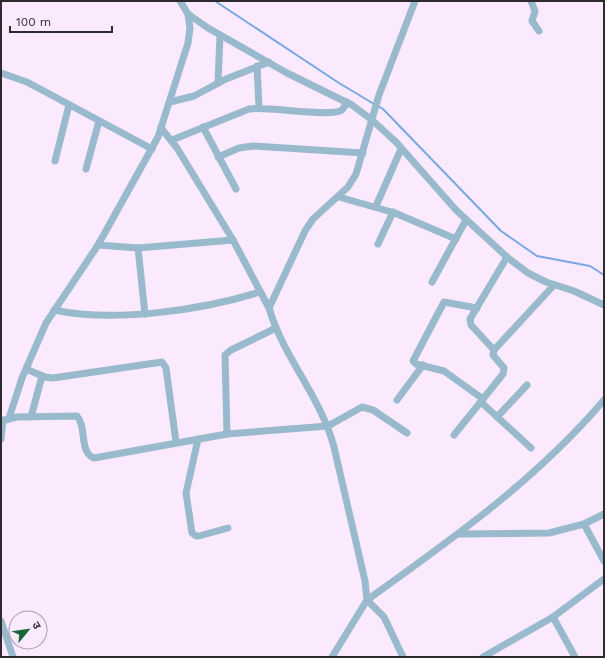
<svg xmlns="http://www.w3.org/2000/svg" width="605" height="658" viewBox="0 0 605 658" font-family="'Work Sans','Noto Sans Devanagari',sans-serif">
  <style>
    .lines { fill: none; stroke-linecap: round; stroke-linejoin: round }
    .stream { stroke: #77a8e2; stroke-width: 2 }
    .minor { stroke: #99b9cd; stroke-width: 7 }
  </style>
  <rect width="100%" height="100%" fill="#fbeafd"/>
  <g class="lines">
    <g class="stream">
      <polyline points="215,1 339,83 374,104"/>
      <polyline points="378,106 383,109 501,231 537,256 590,266 604,275"/>
    </g>
    <g class="minor">
      <polyline points="180,1 188,14 208,28 287,73 352,105 372,120 396,142 456,210 507,257 528,273 546,282 574,291 604,305"/>
      <polyline points="531,1 535,11 532,21 539,31"/>
      <polyline points="257,66 259,107"/>
      <polyline points="1,73 27,82 152,149"/>
      <polyline points="218,83 220,35"/>
      <polyline points="170,102 194,96 226,79 269,62"/>
      <polyline points="203,127 236,189"/>
      <polyline points="161,128 177,148 233,240 269,308"/>
      <path d="M172 140 249 109C268 106 331 118 342 110 344 108 345 105 347 102"/>
      <polyline points="218,157 239,148 253,146 363,153"/>
      <polyline points="55,161 69,105"/>
      <polyline points="86,169 99,121"/>
      <polyline points="339,197 395,213 456,239"/>
      <polyline points="376,206 401,149"/>
      <polyline points="378,244 393,212"/>
      <polyline points="98,245 138,248 233,240"/>
      <polyline points="138,248 145,314"/>
      <polyline points="432,282 466,220"/>
      <polyline points="477,308 444,302 413,361 416,364 444,371 483,399"/>
      <path d="M54 310C114 323 202 310 260 292"/>
      <polyline points="494,350 471,325 470,319 507,257"/>
      <polyline points="26,369 45,377 53,378 162,362 166,368 176,442"/>
      <polyline points="397,400 423,365"/>
      <polyline points="481,402 531,448"/>
      <polyline points="31,417 42,376"/>
      <polyline points="497,417 527,385"/>
      <polyline points="9,418 22,378 46,323 98,245 158,137 188,43 190,28 188,14"/>
      <path d="M1 421 17 417 77 416C87 427 79 453 94 458L227 434 328 426 362 407 373 410 407 433"/>
      <polyline points="227,434 225,355 231,350 276,328"/>
      <polyline points="454,435 503,374 504,368 493,355 494,350 554,285"/>
      <polyline points="1,439 3,420"/>
      <polyline points="198,439 186,493 192,533 196,536 199,536 228,528"/>
      <polyline points="584,524 604,561"/>
      <polyline points="460,534 549,533 584,524 604,514"/>
      <polyline points="553,617 575,657"/>
      <polyline points="1,621 13,657"/>
      <path d="M332 657 367 600 365 581 334 447C321 397 283 357 269 308L305 231 313 219 348 187 356 174 379 95 415 1"/>
      <path d="M403 657 384 617 367 600C451 540 536 480 604 400"/>
      <polyline points="483,657 553,617 604,579"/>
    </g>
  </g>
  <rect width="605" height="658" fill="none" stroke="#2f2930" stroke-width="4"/>
  <g transform="translate(28 630) rotate(61)"><circle r="19" fill="#fbeafd" stroke="#a99dab"/>
  <path d="M0-3L7 15L0 10L-7 15Z" fill="#196736"/>
  <text y="-6" font-size="11" font-weight="bold" text-anchor="middle" fill="#2f2930">उ</text>
  </g>
  <path d="M10 26v6h102v-6" fill="none" stroke="#2f2930" stroke-width="2"/>
  <text x="16" y="26" font-size="12" fill="#2f2930" stroke="#fbeafd" stroke-width="3" paint-order="stroke">100 m</text>
</svg>
